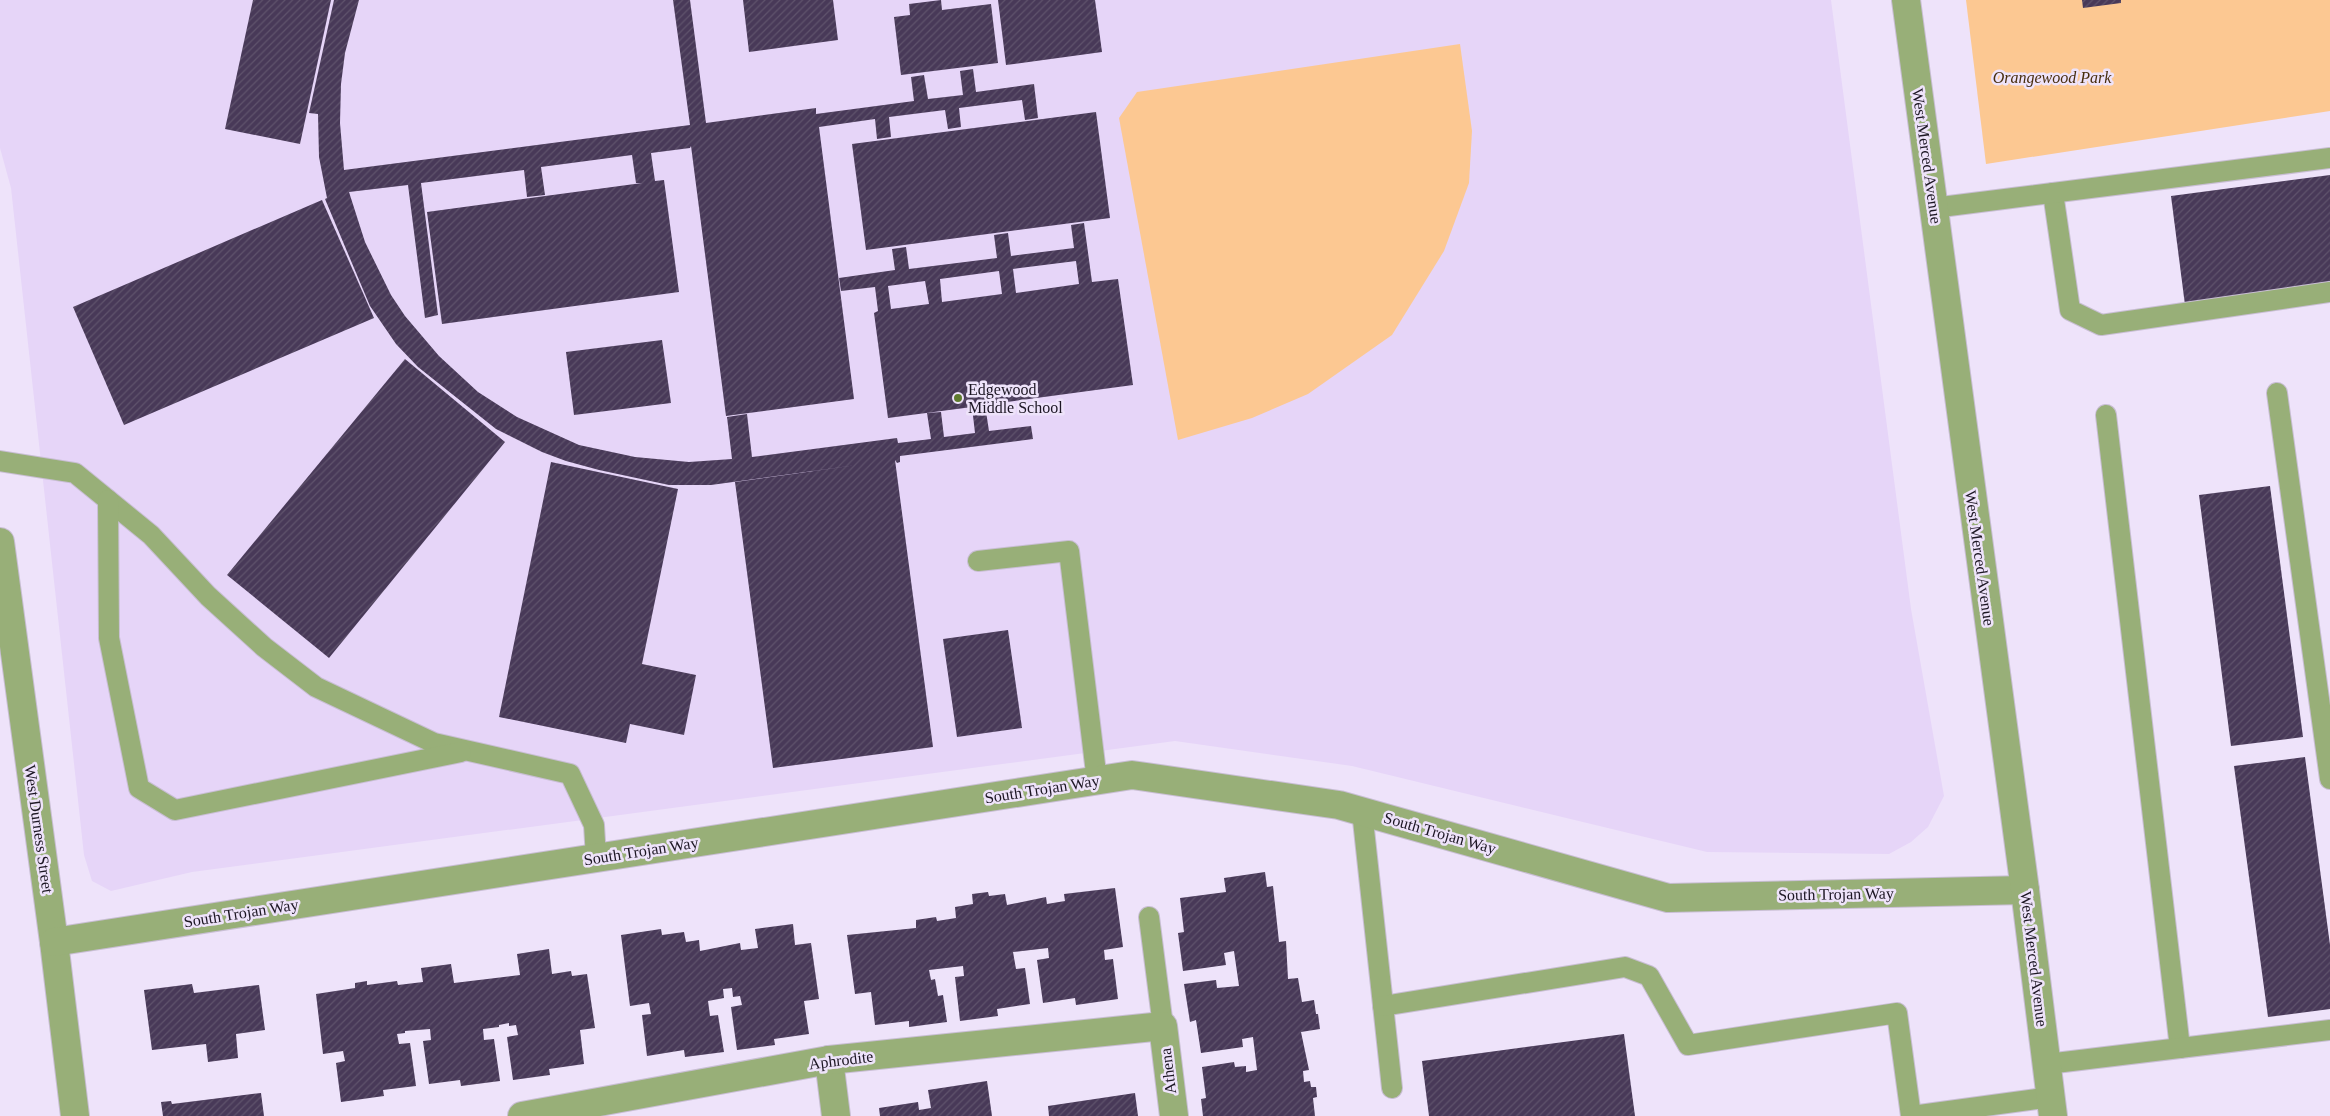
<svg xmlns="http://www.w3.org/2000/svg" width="2330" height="1116" viewBox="0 0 2330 1116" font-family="Georgia,serif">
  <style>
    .built { fill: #e6d5f8 }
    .park { fill: #fcc892 }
    .building { fill: url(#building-hatch); fill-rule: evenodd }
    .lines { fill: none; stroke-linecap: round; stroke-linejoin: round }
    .service-casing { stroke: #c8bed3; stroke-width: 22 }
    .minor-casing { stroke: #c8bed3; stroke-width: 30 }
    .tertiary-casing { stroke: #c8bed3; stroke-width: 30 }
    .service { stroke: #98af78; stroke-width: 20 }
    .minor { stroke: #98af78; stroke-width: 28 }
    .tertiary { stroke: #98af78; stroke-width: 28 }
    .poi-dot { fill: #5f7b2f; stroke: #eee3fa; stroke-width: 2 }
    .labels { text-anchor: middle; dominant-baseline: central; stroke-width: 5; stroke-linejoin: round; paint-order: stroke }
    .park-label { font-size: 16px; font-style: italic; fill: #472d0e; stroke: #eee3fa }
    .street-label { font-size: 16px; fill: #1c1623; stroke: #eee3fa }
    .poi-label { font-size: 16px; fill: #1c1623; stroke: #eee3fa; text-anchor: start }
  </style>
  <defs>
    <pattern id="building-hatch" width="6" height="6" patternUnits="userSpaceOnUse" patternTransform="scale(1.25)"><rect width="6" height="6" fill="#483958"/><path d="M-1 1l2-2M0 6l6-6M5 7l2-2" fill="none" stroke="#5f536c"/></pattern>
  </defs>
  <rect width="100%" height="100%" fill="#eee3fa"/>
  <polygon class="built" points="0,0 1831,0 1911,609 1944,796 1928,827 1911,842 1889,854 1707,852 1352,766 1175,741 192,872 111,891 92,881 84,855 11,188 0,148"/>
  <g class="park">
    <polygon points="1966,0 2330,0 2330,111 1986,164"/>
    <polygon points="1460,44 1472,131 1469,183 1444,251 1392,335 1308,394 1252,418 1178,440 1119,118 1137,92"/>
  </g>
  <g class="building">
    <polygon points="253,0 331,0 300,144 225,129"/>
    <path d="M334 0H359L345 53 341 84 340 123 344 170 690 125 673 0H690L706 123 816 108V114L914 101 911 77 924 75 928 99 963 95 960 71 973 69 976 92 1034 84 1038 118 1025 120 1022 100 959 108 961 127 948 129 945 110 889 117 891 137 877 139 875 119 819 127 854 399 726 416 691 146 690 148 651 153 655 181 664 180 679 292 442 324 427 212 642 183H636L632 155 541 167 545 195 527 197 524 170 421 183 438 315 425 318 408 185 349 192 365 242 391 295 405 316 439 356 478 392 517 417 579 445 635 457 689 462 732 459 727 417 747 414 752 457 897 438 898 443 931 439 927 413 941 412 944 437 975 433 972 407 888 418 874 313 878 311 875 287 841 291 839 278 895 270 892 249 906 247 909 269 997 258 994 235 1008 233 1011 256 1074 248 1071 225 1084 223 1092 282 1118 279 1133 385 985 405 989 431 1031 426 1033 439 900 456V462L897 463 895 460 933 747 773 768 735 482 864 464 711 485H669L599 470 566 461 542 452 496 429 418 367 396 344 370 306 325 199 327 198 319 157 318 114 309 113ZM1076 261 1079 284 1016 293 1013 269ZM999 271 1002 294 942 302 940 279ZM925 281 929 304 891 309 888 286Z"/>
    <polygon points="743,0 833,0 838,40 749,52"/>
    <polygon points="941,0 942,10 991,4 998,63 901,75 894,17 910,15 909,4"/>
    <polygon points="998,0 1095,0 1102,52 1006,65"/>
    <polygon points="2082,0 2121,0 2121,3 2083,8"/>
    <polygon points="1096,112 1110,218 866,250 852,144"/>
    <polygon points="2330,175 2330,286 2185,305 2171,196"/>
    <polygon points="322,200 374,318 124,425 73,307"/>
    <polygon points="662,340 671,403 574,415 566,352"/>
    <polygon points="405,359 505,442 329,658 227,575"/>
    <polygon points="551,462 678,489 642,664 696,675 684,735 630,724 626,743 499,717"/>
    <polygon points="2270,486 2303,737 2231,746 2199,495"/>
    <polygon points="1008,630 1022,728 957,737 943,639"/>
    <polygon points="2305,757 2330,945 2330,1009 2268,1017 2234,766"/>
    <polygon points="1265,872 1267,887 1273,886 1279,942 1286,941 1288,979 1298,978 1302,1002 1314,1000 1316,1014 1318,1014 1320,1029 1301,1032 1309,1070 1303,1071 1304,1082 1310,1081 1311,1087 1316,1087 1317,1097 1313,1098 1315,1116 1203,1116 1201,1099 1206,1098 1202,1067 1234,1062 1235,1067 1246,1066 1246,1072 1257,1070 1253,1037 1242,1039 1243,1047 1201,1053 1196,1020 1190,1022 1184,984 1216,980 1217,988 1239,986 1234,951 1224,953 1226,965 1183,971 1178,933 1184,932 1180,898 1226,892 1224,878"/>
    <polygon points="1115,888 1123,947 1104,950 1105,960 1113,959 1118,999 1076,1005 1075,998 1043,1003 1037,960 1049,958 1048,948 1013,952 1016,969 1025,968 1030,1004 997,1009 998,1016 960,1021 955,977 964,976 963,966 929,970 931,980 935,979 938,996 943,995 947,1022 909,1027 909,1021 875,1025 871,992 855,994 847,935 916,928 916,920 936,917 937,921 956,918 955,907 973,904 972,894 988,892 989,896 1005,894 1007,905 1046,897 1047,904 1065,901 1064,894"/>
    <polygon points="793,924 795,945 811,943 819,999 804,1001 809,1034 774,1039 775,1045 737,1050 731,1007 742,1005 740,996 733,997 732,988 723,989 724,998 708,1001 710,1016 718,1015 724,1052 685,1057 684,1050 647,1056 642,1015 651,1014 649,1003 630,1006 621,935 661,929 662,935 684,932 686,942 699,940 700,951 740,943 741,950 758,948 755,929"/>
    <polygon points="549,949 552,974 571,971 572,976 587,974 595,1028 580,1030 584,1064 549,1069 550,1075 513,1080 507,1037 518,1035 516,1025 509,1026 509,1023 499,1025 499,1027 483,1029 484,1040 494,1039 500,1081 461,1086 460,1080 429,1084 423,1041 431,1040 430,1029 405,1031 405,1033 397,1034 399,1044 410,1043 416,1086 383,1090 384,1096 341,1102 336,1063 345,1061 343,1051 323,1054 316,994 355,988 355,983 367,981 367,985 397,981 398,985 423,982 421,968 451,964 454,983 520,975 517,954"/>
    <polygon points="192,984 194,993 259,985 265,1030 236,1034 238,1058 208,1062 206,1044 152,1050 144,990"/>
    <polygon points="1624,1034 1635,1116 1429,1116 1422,1061"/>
    <polygon points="987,1081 992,1116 880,1116 879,1108 918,1102 919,1110 931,1108 928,1090"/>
    <polygon points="261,1093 264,1116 163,1116 161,1102 171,1101 172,1104"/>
    <polygon points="1135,1093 1138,1116 1049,1116 1048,1106"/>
  </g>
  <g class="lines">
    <g class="service-casing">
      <g id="service">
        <polyline points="2053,193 2070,310 2101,325 2330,292"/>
        <polyline points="1933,208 2330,158"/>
        <polyline points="2277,393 2330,779"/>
        <polyline points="2106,415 2180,1048"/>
        <polyline points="0,461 75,473 151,535 208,596 264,647 316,687 434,743 570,774 594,825 596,858"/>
        <polyline points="108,500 109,638 139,788 175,810 461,752"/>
        <polyline points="978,561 1069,551 1097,781"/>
        <polyline points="1362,811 1392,1088"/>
        <polyline points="1149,917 1163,1026"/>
        <polyline points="1383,1006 1625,967 1649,976 1688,1045 1897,1013 1911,1116"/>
        <polyline points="2047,1064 2330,1030"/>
        <polyline points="1912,1116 2051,1097"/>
      </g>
    </g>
    <g class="minor-casing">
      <g id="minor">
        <polyline points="0,542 54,942 75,1116"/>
        <polyline points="54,942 1132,775 1339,805 1668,898 2025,890"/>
        <polyline points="829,1060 836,1116"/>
        <polyline points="522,1116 829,1060 1163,1026 1174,1116"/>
      </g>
    </g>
    <g class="tertiary-casing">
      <polyline id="tertiary" points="1906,0 2025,890 2053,1116"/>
    </g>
    <use href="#service" class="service"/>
    <use href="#minor" class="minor"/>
    <use href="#tertiary" class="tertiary"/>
  </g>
  <circle class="poi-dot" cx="958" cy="398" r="5"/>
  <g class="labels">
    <g class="park-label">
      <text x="2052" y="77">Orangewood Park</text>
    </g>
    <g class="street-label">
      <text transform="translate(1927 156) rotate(82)">West Merced Avenue</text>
      <text transform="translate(1980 558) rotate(82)">West Merced Avenue</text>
      <text transform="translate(1042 789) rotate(-9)">South Trojan Way</text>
      <text transform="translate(39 829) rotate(82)">West Durness Street</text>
      <text transform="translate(1440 833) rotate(16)">South Trojan Way</text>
      <text transform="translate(641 851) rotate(-9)">South Trojan Way</text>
      <text transform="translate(1836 894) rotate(-1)">South Trojan Way</text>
      <text transform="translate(241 913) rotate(-9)">South Trojan Way</text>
      <text transform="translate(2034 959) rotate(83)">West Merced Avenue</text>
      <text transform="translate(841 1060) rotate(-7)">Aphrodite</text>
      <text transform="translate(1168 1071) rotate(-97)">Athena</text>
    </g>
    <g class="poi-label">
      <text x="968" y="389">Edgewood<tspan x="968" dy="18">Middle School</tspan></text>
    </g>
  </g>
</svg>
